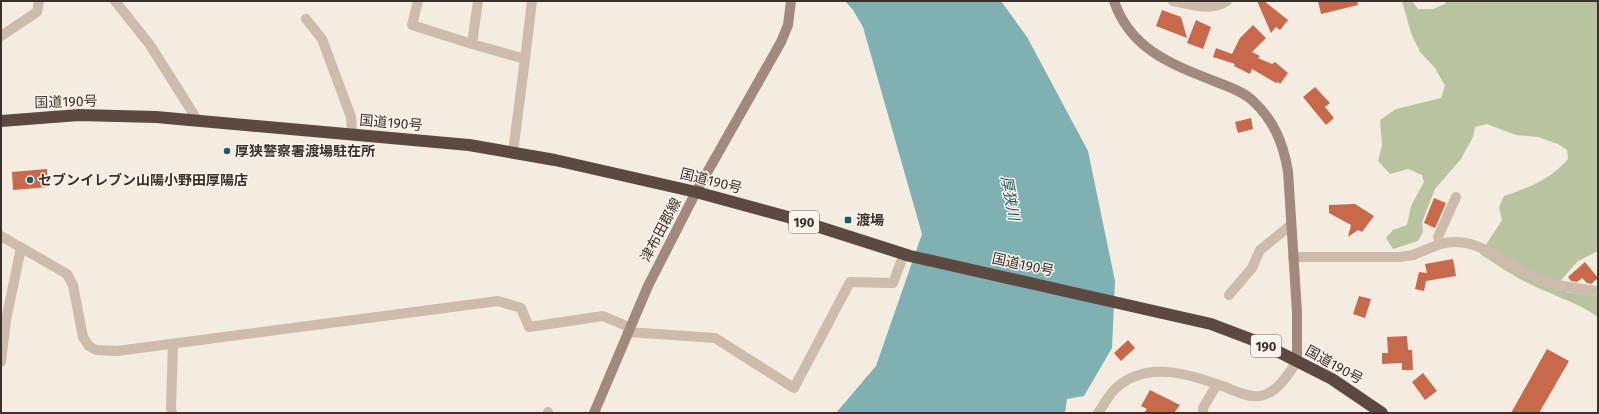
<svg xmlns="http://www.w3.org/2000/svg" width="1599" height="414" viewBox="0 0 1599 414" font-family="'Fira Sans','Noto Sans JP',sans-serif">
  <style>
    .green { fill: #b8c4a0 }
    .water { fill: #7fb0b2 }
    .building { fill: #c8694b }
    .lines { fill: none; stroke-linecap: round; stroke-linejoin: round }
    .street { stroke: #cdbbac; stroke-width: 10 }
    .secondary { stroke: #a18a7d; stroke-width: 10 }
    .highway { stroke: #5c4a42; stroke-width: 12 }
    .poi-dot { fill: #1f5a5e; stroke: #fbf5ee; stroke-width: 1.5 }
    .labels { text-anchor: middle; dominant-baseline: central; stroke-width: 3; stroke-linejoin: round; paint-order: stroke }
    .shield { fill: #fbf5ee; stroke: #756b66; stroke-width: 1 }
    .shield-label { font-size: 13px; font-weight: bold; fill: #3b302b }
    .street-label { font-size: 14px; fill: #3b302b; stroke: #fbf5ee }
    .poi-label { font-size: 14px; font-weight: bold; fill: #3b302b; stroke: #fbf5ee; text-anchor: start }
    .water-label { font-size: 15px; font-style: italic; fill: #1f5a5e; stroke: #fbf5ee }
  </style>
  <rect width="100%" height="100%" fill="#f4ebe1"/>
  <path class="green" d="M1402 1H1412L1418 9H1433L1445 4 1446 1H1598V251L1578 261 1561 280 1566 292 1598 296V317C1577 302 1551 295 1528 283 1511 275 1496 264 1480 254L1502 220 1499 207 1504 196C1528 188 1551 179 1568 159L1567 150 1558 144 1538 137 1516 135 1487 124 1475 127 1473 137 1461 159 1435 189 1422 222 1423 232 1418 241 1393 249 1386 238 1393 230 1407 225 1411 206 1424 182 1422 175 1408 169 1390 174 1378 161 1382 145 1380 120 1396 109 1441 98 1445 86 1435 68 1420 52 1411 33Z"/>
  <polygon class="water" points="845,1 1001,1 1027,37 1088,151 1115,281 1112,348 1084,396 1067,399 1065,413 836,413 876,366 922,234 863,27 853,10"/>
  <g class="building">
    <polygon points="1257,1 1264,1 1288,20 1280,30 1276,27 1271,33"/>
    <polygon points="1318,1 1357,1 1358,5 1321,14"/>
    <polygon points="1162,10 1181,17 1187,38 1156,26"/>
    <polygon points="1196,20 1211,27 1203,49 1187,43"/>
    <polygon points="1253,25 1266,38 1252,52 1260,56 1258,58 1272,64 1275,62 1288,73 1280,84 1278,82 1276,83 1252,69 1250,74 1234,66 1235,64 1213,57 1216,48 1232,54 1240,38"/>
    <polygon points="1315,87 1330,103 1325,107 1334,118 1326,125 1303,97"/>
    <polygon points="1251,118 1253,129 1238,133 1235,122"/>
    <polygon points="47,169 48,187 13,190 12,172"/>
    <polygon points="1434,198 1446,203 1435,228 1424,223"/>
    <polygon points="1355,204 1374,216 1362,232 1358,230 1348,237 1351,225 1329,213 1329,205"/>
    <polygon points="1453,259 1456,276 1426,281 1424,291 1415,289 1419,272 1427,273 1425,264"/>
    <polygon points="1585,262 1598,278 1591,284 1587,283 1582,278 1577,282 1571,281 1568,277"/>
    <polygon points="1359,296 1371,299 1365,318 1353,314"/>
    <polygon points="1407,336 1408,350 1412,350 1413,370 1402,370 1402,363 1382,364 1382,353 1388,353 1387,337"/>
    <polygon points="1128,340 1135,348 1121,361 1114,353"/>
    <polygon points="1547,349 1569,361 1539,413 1511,413"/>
    <polygon points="1423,373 1437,391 1425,400 1412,382"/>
    <polygon points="1150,390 1180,405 1174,413 1144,413 1147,409 1141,406"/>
  </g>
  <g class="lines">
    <g class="street">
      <polyline points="115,1 150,45 198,121"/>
      <polyline points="418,1 412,25 472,44"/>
      <polyline points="478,1 472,44 525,59 513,152"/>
      <path d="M1173 1C1190 4 1212 12 1227 1"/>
      <polyline points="306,19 322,39 351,117 352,135"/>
      <polyline points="1,36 37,12 39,1"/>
      <polyline points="525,59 532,1"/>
      <polyline points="1,236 67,274 73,285 83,337 89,346 96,350 117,351 498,301 521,308 529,327 603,316 629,327"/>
      <path d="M1440 244C1479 234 1504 265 1538 279 1557 286 1578 289 1598 291"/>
      <polyline points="1293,257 1400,257 1413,255 1440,244 1438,237 1456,197"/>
      <polyline points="1229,295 1252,268 1260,250 1291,225"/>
      <polyline points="628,332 715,338 794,388 850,282 893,283 904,254"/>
      <polyline points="1,362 6,320 21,248"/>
      <polyline points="172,413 171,408 173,344"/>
      <polyline points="548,413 548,412"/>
      <path d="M1098 413C1104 405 1109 394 1116 388 1147 360 1190 374 1225 387 1235 391 1249 398 1260 396 1277 393 1288 375 1297 361"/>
      <polyline points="1203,413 1203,408 1217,384"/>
    </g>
    <g class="secondary">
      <path d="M1114 1C1130 49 1171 64 1214 81 1227 86 1242 91 1252 100 1274 120 1283 143 1288 171L1297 312V361"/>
      <polyline points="594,413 648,286 696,192 781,42 788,25 791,1"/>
    </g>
    <polyline class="highway" points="1,121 79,115 156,117 469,145 555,160 696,192 788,217 910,256 1211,324 1261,343 1332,379 1382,413"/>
  </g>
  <g class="poi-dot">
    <circle cx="227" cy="151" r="4"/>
    <circle cx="30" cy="180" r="4"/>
    <rect x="844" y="216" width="8" height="8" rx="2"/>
  </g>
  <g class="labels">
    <g class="shield">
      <rect x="789" y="211" width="30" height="22" rx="3"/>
      <rect x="1251" y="335" width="30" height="22" rx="3"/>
    </g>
    <g class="shield-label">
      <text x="804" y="222">190</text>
      <text x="1266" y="346">190</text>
    </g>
    <g class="street-label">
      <text transform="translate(66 102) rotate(-2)">国道190号</text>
      <text transform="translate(391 123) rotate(5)">国道190号</text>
      <text transform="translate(711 181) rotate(14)">国道190号</text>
      <text transform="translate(661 230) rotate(-62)">津布田郡線</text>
      <text transform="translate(1023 265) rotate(12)">国道190号</text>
      <text transform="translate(1334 365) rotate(29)">国道190号</text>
    </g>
    <g class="poi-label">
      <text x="235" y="151">厚狭警察署渡場駐在所</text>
      <text x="38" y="180">セブンイレブン山陽小野田厚陽店</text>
      <text x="856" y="220">渡場</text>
    </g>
    <g class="water-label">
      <text transform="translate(1010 198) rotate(80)">厚狭川</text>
    </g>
  </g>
  <rect width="1599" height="414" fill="none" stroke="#3b302b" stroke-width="4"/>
</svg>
